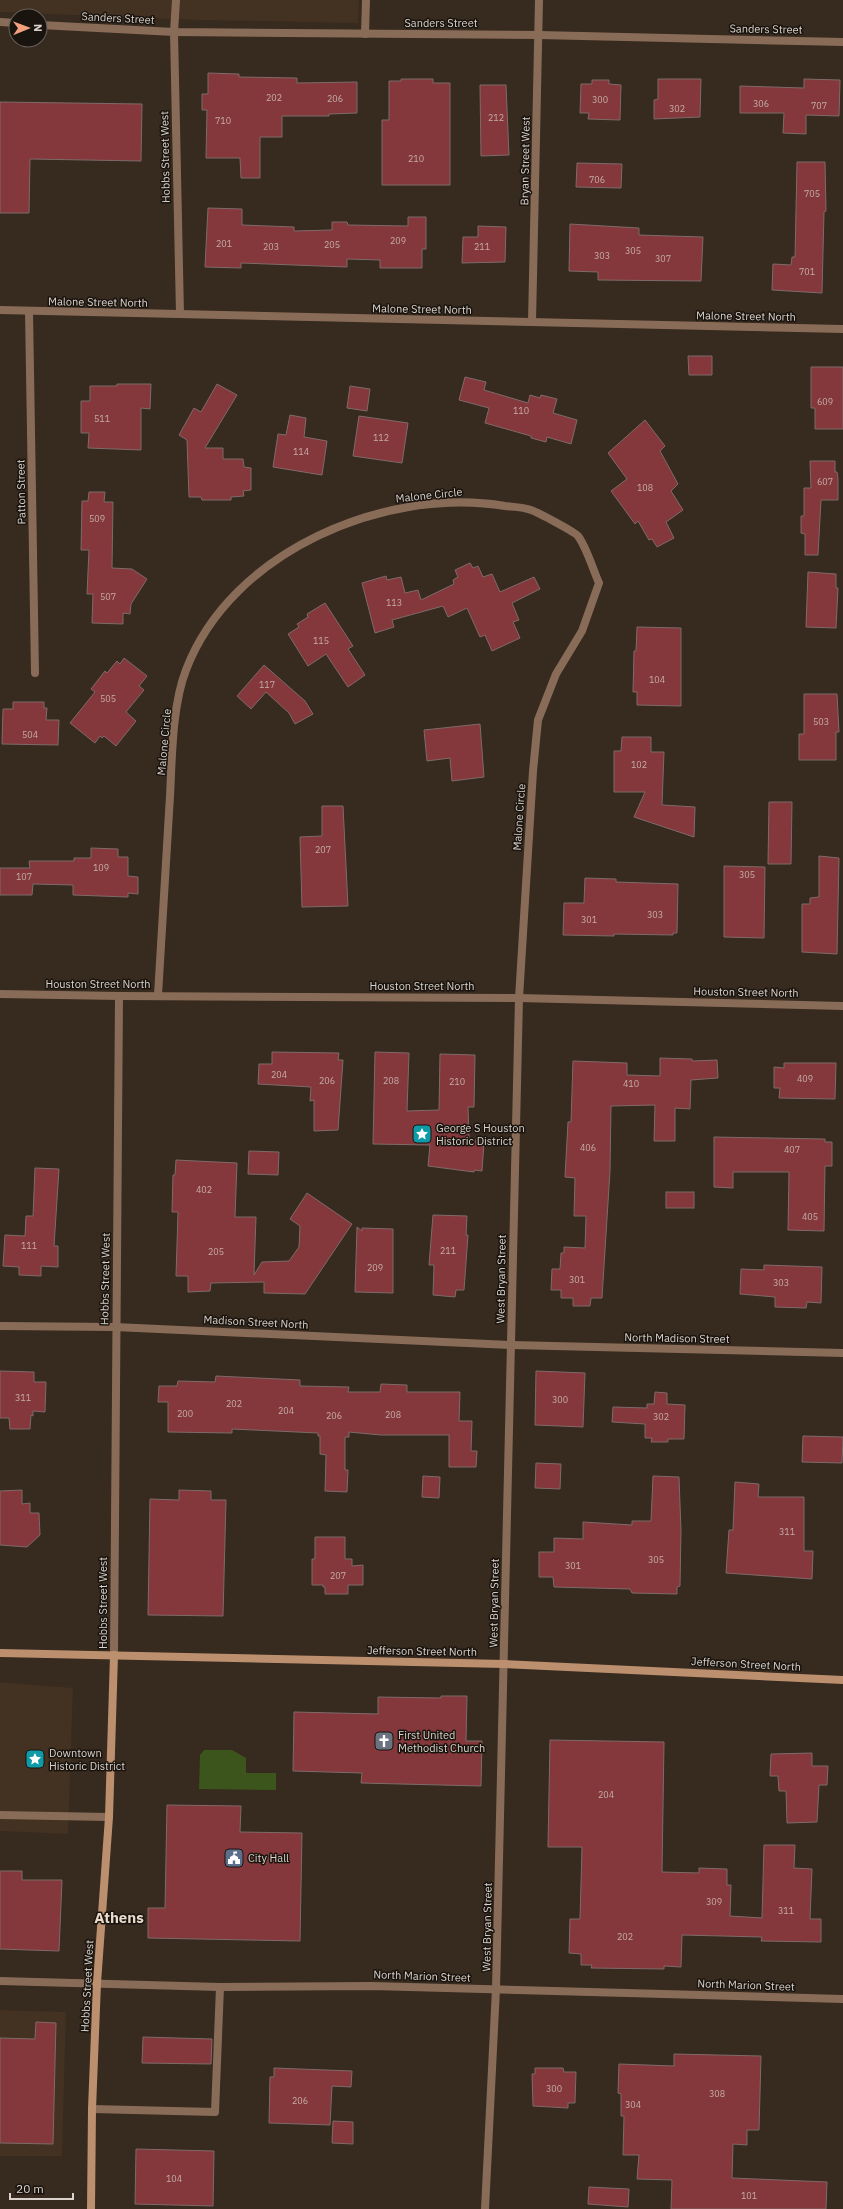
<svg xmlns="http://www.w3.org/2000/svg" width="843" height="2209" viewBox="0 0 843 2209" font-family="'IBM Plex Sans',sans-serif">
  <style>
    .built { fill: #433121 }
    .green { fill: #3c551c }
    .building { fill: #84383b; stroke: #7f6a6a }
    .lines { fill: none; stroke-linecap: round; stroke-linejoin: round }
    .lane { stroke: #896c58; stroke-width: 8 }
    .street { stroke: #896c58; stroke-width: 8 }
    .secondary { stroke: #bc8f6f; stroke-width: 8 }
    .labels { text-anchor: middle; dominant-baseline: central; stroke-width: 3; stroke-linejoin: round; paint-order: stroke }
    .number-label { font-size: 9px; fill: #c4aca7 }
    .street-label { font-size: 11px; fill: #dad2cb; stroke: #1a140f }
    .poi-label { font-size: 11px; fill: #dad2cb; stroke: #1a140f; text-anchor: start }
    .district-label { font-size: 15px; font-weight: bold; fill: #eadacc; stroke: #1a140f }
  </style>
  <rect width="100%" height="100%" fill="#372a1f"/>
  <g class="built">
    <polygon points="0,0 359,0 358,23 199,20 0,12"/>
    <polygon points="0,1682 73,1688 68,1834 0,1831"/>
    <polygon points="0,2010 66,2012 62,2156 0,2156"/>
  </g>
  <polygon class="green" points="204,1750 232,1750 246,1758 246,1773 276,1773 276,1790 199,1789 200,1755"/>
  <g class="building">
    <polygon points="208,73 239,74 239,77 297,78 297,83 357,82 357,113 329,114 329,116 282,116 282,137 260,137 260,178 241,178 240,158 206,158 207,110 202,110 202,94 208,94"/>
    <polygon points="401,79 433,79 433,83 450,83 450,185 382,185 382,120 389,120 389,81 401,81"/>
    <polygon points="658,79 701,79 700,117 654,119 654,100 658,99"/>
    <polygon points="804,79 840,80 839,116 806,115 806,134 783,133 784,113 740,113 740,86 804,88"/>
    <polygon points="592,80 609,80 609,84 621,85 620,120 588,119 589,113 580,113 581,84 592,84"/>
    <polygon points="480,85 506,85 509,155 481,156"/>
    <polygon points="0,102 142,104 141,161 30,159 29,213 0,213"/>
    <polygon points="797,162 825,162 826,211 824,212 822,293 772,290 773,264 791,265 792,257 795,257"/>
    <polygon points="577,163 622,164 621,188 576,187"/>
    <polygon points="208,208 242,209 242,225 294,227 294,231 332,230 332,222 347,222 348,225 408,226 408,217 426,217 426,249 422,249 422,268 380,268 380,260 347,259 347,267 241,263 241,268 205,267"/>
    <polygon points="570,224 639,228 639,235 703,237 701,281 598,280 598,272 569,271"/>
    <polygon points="478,226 506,227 505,262 462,263 463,237 478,237"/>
    <polygon points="688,356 712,356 712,375 689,375"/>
    <polygon points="811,367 843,367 843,429 815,429 815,408 811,408"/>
    <polygon points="465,377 486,382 484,390 528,403 530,395 540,398 541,395 557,399 553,413 577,420 571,444 547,437 546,442 531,438 531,436 485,423 489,408 459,400"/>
    <polygon points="117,384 151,384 150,409 141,408 141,450 88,448 89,433 81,433 81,401 90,401 90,386 117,386"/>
    <polygon points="217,384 237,395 205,448 223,448 223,459 243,459 244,467 251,468 251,490 243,491 244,496 231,497 231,500 202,500 201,497 189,497 187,440 179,435 194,408 201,412"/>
    <polygon points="350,386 370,389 367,411 347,408"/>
    <polygon points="290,415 306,418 304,437 327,441 322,475 273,467 278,434 286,435"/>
    <polygon points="359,416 408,423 402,463 353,456"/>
    <polygon points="645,420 665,446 660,451 678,484 671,491 683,510 666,522 674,538 657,547 652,539 649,540 638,521 635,524 611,491 627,479 608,453"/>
    <polygon points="810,461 835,461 835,472 837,472 838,478 838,500 821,500 818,555 805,555 805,534 801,533 801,516 804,516 804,488 811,488"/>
    <polygon points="89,492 105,492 104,502 113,502 112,568 132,569 147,579 131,604 130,614 123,613 123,624 92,623 93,594 87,594 89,550 81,550 82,501 88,501"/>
    <polygon points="470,563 473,568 478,566 483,577 492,574 500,592 534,577 540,589 512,603 519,620 513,622 520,638 492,651 485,635 480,637 467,608 448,617 443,606 392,620 394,627 375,633 362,583 386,576 387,580 401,577 405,593 418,590 421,600 454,584 453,580 458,577 455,570"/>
    <polygon points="808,572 836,574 836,588 838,588 836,628 806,627"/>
    <polygon points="325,603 353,646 348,649 365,675 348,687 326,654 308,666 288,634 299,627 297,624 308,617 307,614"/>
    <polygon points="637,627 681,628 681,706 637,705 637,692 633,692 634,651 636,651"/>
    <polygon points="124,658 147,676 139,686 144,690 126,712 136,721 116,746 104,736 102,738 100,736 95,743 70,723 95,692 91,689 105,671 107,673 117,661 120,664"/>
    <polygon points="264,665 305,701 313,714 295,724 289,713 266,692 251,709 237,696"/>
    <polygon points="804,694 837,694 839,732 836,732 836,760 799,760 799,734 804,734"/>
    <polygon points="13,702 44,702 44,708 47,708 46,720 59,720 58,745 2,744 3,709 13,709"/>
    <polygon points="480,724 484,777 452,781 450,758 427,761 424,730"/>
    <polygon points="622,737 651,737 651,752 664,752 662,805 695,807 694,837 634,817 645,792 614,792 614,751 621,751"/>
    <polygon points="769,802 792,802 791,864 768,864"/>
    <polygon points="322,806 343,806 348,906 302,907 300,837 322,836"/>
    <polygon points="91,848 118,849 118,857 128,857 128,876 138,877 138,894 128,893 128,897 73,895 73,885 33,884 32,895 0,895 0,868 30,868 29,861 74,861 74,858 91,858"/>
    <polygon points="819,856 839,858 837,954 802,952 802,904 810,904 810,898 819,897"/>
    <polygon points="724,866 765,867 764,938 724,937"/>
    <polygon points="585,878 616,879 616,882 678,884 677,933 673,933 673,935 614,934 614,936 563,935 564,903 584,903"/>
    <polygon points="272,1052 339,1053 338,1060 343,1060 338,1130 314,1131 314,1100 310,1101 311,1087 258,1084 259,1064 272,1064"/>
    <polygon points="375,1052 409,1053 407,1111 439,1110 440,1054 475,1055 474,1107 468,1107 469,1139 476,1140 476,1143 484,1143 482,1171 474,1170 474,1172 428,1166 430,1145 373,1144"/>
    <polygon points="660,1058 692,1059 692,1061 717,1060 718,1078 691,1080 690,1109 675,1108 675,1141 654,1141 655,1105 611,1106 610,1171 602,1298 591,1298 590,1306 573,1306 573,1298 561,1298 561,1290 551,1290 552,1269 560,1269 561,1253 564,1253 564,1247 585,1248 586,1216 574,1216 575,1178 565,1177 568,1122 571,1122 573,1061 627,1063 627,1075 660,1076"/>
    <polygon points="784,1063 836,1063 835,1099 779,1098 780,1088 774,1088 774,1067 784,1068"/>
    <polygon points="714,1137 825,1139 825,1142 832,1142 832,1166 825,1166 824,1231 788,1230 789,1172 733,1172 733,1188 714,1187"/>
    <polygon points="249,1151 279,1152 278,1175 248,1174"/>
    <polygon points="176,1160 237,1163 235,1217 256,1217 254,1275 262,1262 289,1261 299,1247 300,1226 290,1219 307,1193 352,1224 305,1294 264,1293 264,1282 211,1283 210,1291 188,1292 188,1276 176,1276 178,1212 172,1212 173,1175 175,1175"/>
    <polygon points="35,1168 59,1169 54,1246 58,1246 58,1267 41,1266 41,1276 19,1275 19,1267 3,1266 5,1235 25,1236 26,1216 33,1216"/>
    <rect x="666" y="1192" width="28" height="16"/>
    <polygon points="433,1215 467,1216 466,1235 468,1235 464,1290 456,1290 455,1297 433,1295 434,1265 429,1265"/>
    <polygon points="357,1227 362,1231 362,1228 393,1229 393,1293 355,1292"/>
    <polygon points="764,1265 822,1267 821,1303 807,1302 806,1308 775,1307 775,1297 740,1294 741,1269 764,1270"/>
    <polygon points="0,1371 34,1372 34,1382 46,1382 45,1412 33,1411 33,1416 31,1415 30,1429 10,1429 9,1418 0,1418"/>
    <polygon points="536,1371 585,1373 583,1427 535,1425"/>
    <polygon points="216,1376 300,1380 300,1386 349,1387 348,1392 380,1392 381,1384 407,1385 407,1392 460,1392 459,1421 472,1421 471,1451 477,1451 476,1467 449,1467 449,1435 381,1435 349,1432 349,1437 345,1437 345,1470 348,1470 347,1492 325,1491 326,1455 320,1454 320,1436 318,1436 318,1433 232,1429 232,1433 168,1432 168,1402 158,1402 159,1386 177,1386 178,1381 215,1382"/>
    <polygon points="655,1392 667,1393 667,1404 685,1405 684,1439 668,1439 668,1442 651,1442 652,1438 645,1438 645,1424 612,1422 613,1407 647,1408 647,1404 654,1404"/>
    <polygon points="803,1436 843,1437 842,1463 802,1462"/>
    <polygon points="536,1463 561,1464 560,1489 535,1488"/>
    <polygon points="423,1476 440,1477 439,1498 422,1497"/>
    <polygon points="653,1476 679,1477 681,1531 680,1586 677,1587 677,1594 632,1593 630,1589 554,1587 553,1577 539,1577 539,1552 554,1552 554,1538 583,1539 583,1522 632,1525 632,1521 651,1521"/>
    <polygon points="735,1482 759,1484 758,1497 804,1497 804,1551 813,1551 812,1579 726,1573 729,1530 733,1530"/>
    <polygon points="22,1490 22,1504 30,1503 30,1513 39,1513 40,1535 27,1547 0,1545 0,1491"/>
    <polygon points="179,1490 211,1491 211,1500 226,1500 223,1616 148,1615 150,1499 179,1500"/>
    <polygon points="315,1537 345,1537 345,1559 352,1559 352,1566 363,1565 363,1585 348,1585 348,1594 325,1594 325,1587 323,1587 323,1585 312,1585 312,1559 315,1559"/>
    <polygon points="441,1696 467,1696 466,1741 482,1741 481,1786 361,1783 362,1773 293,1771 294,1712 378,1714 378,1697 441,1698"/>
    <polygon points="550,1740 664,1742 662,1872 699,1873 699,1868 727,1869 727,1885 731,1885 730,1916 762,1918 764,1845 795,1845 794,1868 812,1869 810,1919 821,1919 821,1942 761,1941 762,1937 682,1935 681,1967 664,1966 664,1969 591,1968 592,1965 581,1965 581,1954 569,1953 570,1919 580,1919 582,1847 548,1847"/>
    <polygon points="812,1753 812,1766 828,1766 827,1785 819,1785 817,1822 787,1823 786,1791 779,1791 778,1776 770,1776 771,1754"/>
    <polygon points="167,1805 241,1806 240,1832 302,1833 300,1941 148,1938 148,1908 165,1908"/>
    <polygon points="0,1871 22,1871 22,1880 62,1880 59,1951 0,1949"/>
    <polygon points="36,2022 56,2023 53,2144 0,2143 0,2038 35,2039"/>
    <polygon points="143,2037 212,2039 211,2064 142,2063"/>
    <polygon points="674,2054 761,2056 759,2130 747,2130 747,2145 733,2144 732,2178 827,2182 826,2209 671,2209 672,2180 637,2179 639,2155 623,2155 624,2116 621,2116 621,2094 618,2093 619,2064 674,2066"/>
    <polygon points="274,2068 352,2071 351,2087 332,2086 330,2125 269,2123 270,2077 274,2077"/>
    <polygon points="535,2068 563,2068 564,2072 576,2072 575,2103 568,2103 568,2108 533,2106 532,2074 535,2074"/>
    <polygon points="333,2121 353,2122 353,2144 332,2143"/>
    <polygon points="136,2149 214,2151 213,2206 135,2204"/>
    <polygon points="589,2187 629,2189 628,2207 588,2204"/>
  </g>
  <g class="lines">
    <g class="lane">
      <polyline points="365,34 366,0"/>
      <polyline points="0,1815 109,1817"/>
      <polyline points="92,2109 215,2112 220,1987"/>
    </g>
    <g class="street">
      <polyline points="176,0 174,32 180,314"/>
      <polyline points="0,22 16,23"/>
      <polyline points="40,25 174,32 539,35 843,42"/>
      <polyline points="0,310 843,329"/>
      <polyline points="29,311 35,673"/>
      <polyline points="532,322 539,0"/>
      <polyline points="0,994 119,996 519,998 843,1006"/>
      <path d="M158 995C162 929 166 863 170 796 172 758 172 706 186 670 231 551 386 486 505 506 514 507 523 507 531 510 537 512 575 532 578 536 587 548 593 570 599 583L582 631 556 674 538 720 533 771 519 998 496 1989 485 2209"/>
      <polyline points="0,1326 115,1327 511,1345 843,1353"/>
      <polyline points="114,1655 119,996"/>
      <polyline points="0,1981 220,1987 372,1986 843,1999"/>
    </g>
    <g class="secondary">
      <polyline points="0,1653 504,1664 843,1680"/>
      <polyline points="91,2209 92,2109 97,1983 109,1817 114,1655"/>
    </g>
  </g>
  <defs>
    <g id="sight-square" transform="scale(1)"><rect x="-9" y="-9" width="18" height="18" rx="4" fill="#0f9aa8" stroke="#1a140f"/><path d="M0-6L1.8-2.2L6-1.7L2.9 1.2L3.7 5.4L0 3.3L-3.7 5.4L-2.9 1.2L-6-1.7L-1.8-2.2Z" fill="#fff"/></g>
    <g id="church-square" transform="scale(1)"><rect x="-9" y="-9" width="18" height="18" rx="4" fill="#6b7280" stroke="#1a140f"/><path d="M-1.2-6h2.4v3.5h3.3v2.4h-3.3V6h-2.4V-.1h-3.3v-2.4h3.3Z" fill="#fff"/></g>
    <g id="civic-square" transform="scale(1)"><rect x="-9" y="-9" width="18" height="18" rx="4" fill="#5c6f8a" stroke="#1a140f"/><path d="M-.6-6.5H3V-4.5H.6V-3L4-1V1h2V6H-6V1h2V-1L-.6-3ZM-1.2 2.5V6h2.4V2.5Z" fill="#fff"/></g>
  </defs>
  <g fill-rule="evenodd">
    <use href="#sight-square" x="422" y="1134"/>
    <use href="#church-square" x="384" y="1741"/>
    <use href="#sight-square" x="35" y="1759"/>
    <use href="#civic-square" x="234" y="1858"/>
  </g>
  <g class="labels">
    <g class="number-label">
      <text x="274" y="97">202</text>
      <text x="335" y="98">206</text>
      <text x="600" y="99">300</text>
      <text x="761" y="103">306</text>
      <text x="819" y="105">707</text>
      <text x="677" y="108">302</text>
      <text x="496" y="117">212</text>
      <text x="223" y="120">710</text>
      <text x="416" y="158">210</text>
      <text x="597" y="179">706</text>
      <text x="812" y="193">705</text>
      <text x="398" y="240">209</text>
      <text x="224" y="243">201</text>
      <text x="332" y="244">205</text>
      <text x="271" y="246">203</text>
      <text x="482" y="246">211</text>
      <text x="633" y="250">305</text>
      <text x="602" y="255">303</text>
      <text x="663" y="258">307</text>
      <text x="807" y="271">701</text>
      <text x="825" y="401">609</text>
      <text x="521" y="410">110</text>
      <text x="102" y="418">511</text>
      <text x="381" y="437">112</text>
      <text x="301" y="451">114</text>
      <text x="825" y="481">607</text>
      <text x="645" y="487">108</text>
      <text x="97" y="518">509</text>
      <text x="108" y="596">507</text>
      <text x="394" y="602">113</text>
      <text x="321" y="640">115</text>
      <text x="657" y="679">104</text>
      <text x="267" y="684">117</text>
      <text x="108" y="698">505</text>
      <text x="821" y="721">503</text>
      <text x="30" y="734">504</text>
      <text x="639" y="764">102</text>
      <text x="323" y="849">207</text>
      <text x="101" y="867">109</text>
      <text x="747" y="874">305</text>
      <text x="24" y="876">107</text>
      <text x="655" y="914">303</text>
      <text x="589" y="919">301</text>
      <text x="279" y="1074">204</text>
      <text x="805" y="1078">409</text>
      <text x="327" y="1080">206</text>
      <text x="391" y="1080">208</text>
      <text x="457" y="1081">210</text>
      <text x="631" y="1083">410</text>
      <text x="588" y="1147">406</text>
      <text x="792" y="1149">407</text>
      <text x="204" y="1189">402</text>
      <text x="810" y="1216">405</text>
      <text x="29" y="1245">111</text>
      <text x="448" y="1250">211</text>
      <text x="216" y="1251">205</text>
      <text x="375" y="1267">209</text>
      <text x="577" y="1279">301</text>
      <text x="781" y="1282">303</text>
      <text x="23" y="1397">311</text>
      <text x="560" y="1399">300</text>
      <text x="234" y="1403">202</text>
      <text x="286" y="1410">204</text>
      <text x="185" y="1413">200</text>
      <text x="393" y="1414">208</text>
      <text x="334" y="1415">206</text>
      <text x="661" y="1416">302</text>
      <text x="787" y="1531">311</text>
      <text x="656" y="1559">305</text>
      <text x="573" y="1565">301</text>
      <text x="338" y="1575">207</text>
      <text x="606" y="1794">204</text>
      <text x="714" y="1901">309</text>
      <text x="786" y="1910">311</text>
      <text x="625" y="1936">202</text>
      <text x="554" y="2088">300</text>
      <text x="717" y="2093">308</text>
      <text x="300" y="2100">206</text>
      <text x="633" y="2104">304</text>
      <text x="174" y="2178">104</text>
      <text x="749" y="2195">101</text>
    </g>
    <g class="street-label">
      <text transform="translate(118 18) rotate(3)">Sanders Street</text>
      <text x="441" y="23">Sanders Street</text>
      <text transform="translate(766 29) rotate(1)">Sanders Street</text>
      <text transform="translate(165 157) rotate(-91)">Hobbs Street West</text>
      <text transform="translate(525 161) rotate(-89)">Bryan Street West</text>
      <text transform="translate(98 302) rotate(1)">Malone Street North</text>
      <text transform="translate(422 309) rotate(1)">Malone Street North</text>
      <text transform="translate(746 316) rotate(1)">Malone Street North</text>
      <text transform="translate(21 492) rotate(-91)">Patton Street</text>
      <text transform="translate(429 495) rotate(-6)">Malone Circle</text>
      <text transform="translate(164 742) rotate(-85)">Malone Circle</text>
      <text transform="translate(519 817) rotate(-86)">Malone Circle</text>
      <text x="98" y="984">Houston Street North</text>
      <text x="422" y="986">Houston Street North</text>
      <text transform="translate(746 992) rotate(1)">Houston Street North</text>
      <text transform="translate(105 1279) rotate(-89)">Hobbs Street West</text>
      <text transform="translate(501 1279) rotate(-89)">West Bryan Street</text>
      <text transform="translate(256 1322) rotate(3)">Madison Street North</text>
      <text transform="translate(677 1338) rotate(1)">North Madison Street</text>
      <text transform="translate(103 1603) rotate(-90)">Hobbs Street West</text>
      <text transform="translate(494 1603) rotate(-89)">West Bryan Street</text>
      <text transform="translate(422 1651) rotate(1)">Jefferson Street North</text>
      <text transform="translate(746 1664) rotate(3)">Jefferson Street North</text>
      <text transform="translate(487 1927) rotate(-89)">West Bryan Street</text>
      <text transform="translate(422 1976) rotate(2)">North Marion Street</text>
      <text transform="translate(746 1985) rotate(2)">North Marion Street</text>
      <text transform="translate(87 1986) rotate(-87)">Hobbs Street West</text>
    </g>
    <g class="poi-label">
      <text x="436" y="1128">George S Houston<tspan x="436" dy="13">Historic District</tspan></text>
      <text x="398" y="1735">First United<tspan x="398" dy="13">Methodist Church</tspan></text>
      <text x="49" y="1753">Downtown<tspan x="49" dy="13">Historic District</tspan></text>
      <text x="248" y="1858">City Hall</text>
    </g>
    <g class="district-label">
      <text x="119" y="1917">Athens</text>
    </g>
  </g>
  <g transform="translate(28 28) rotate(89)"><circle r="19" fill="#1a140f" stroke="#67605a"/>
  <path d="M0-3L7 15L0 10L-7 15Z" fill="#f2a080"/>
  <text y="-6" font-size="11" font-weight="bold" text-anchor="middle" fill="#dad2cb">N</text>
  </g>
  <path d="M10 2193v6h63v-6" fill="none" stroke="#dad2cb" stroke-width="2"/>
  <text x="16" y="2193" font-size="12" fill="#dad2cb" stroke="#1a140f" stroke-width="3" paint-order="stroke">20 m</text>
</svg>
